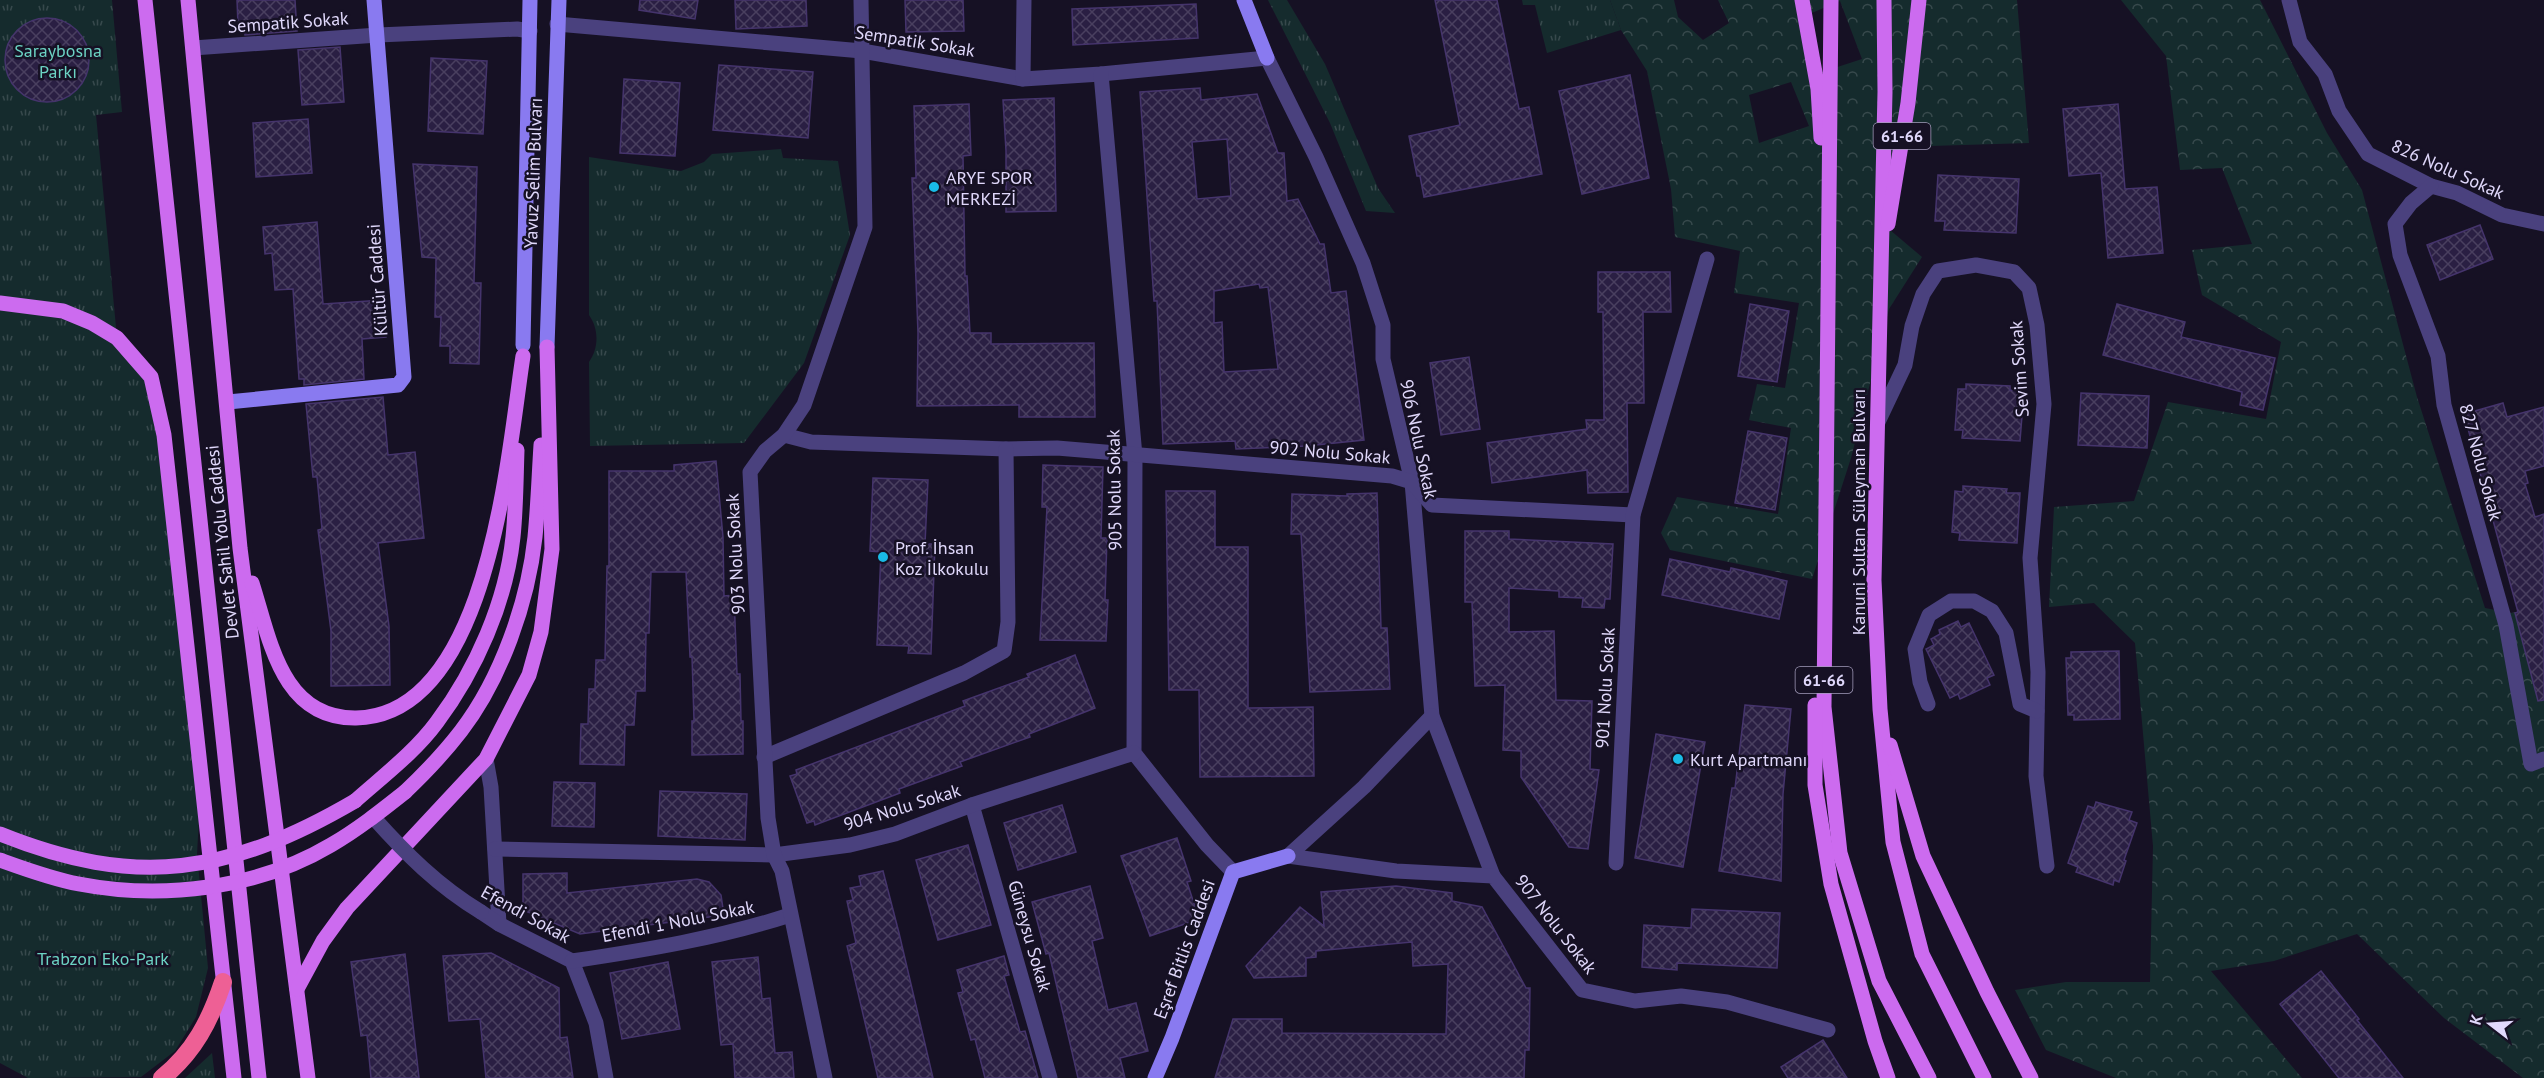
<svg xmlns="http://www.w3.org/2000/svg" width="2544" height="1078" viewBox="0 0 2544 1078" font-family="'PT Sans',sans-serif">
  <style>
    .grass { fill: url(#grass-tufts) }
    .forest { fill: url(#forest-crowns); fill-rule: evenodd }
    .building { fill: url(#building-cross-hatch); stroke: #45346c; stroke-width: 1.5; fill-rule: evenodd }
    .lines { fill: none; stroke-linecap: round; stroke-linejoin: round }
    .street { stroke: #4a417e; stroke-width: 15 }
    .secondary { stroke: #897af0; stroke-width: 15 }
    .primary { stroke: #cc6bef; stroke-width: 15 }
    .highway { stroke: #ee6095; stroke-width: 18 }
    .street-bridge { stroke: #4a417e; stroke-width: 15 }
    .primary-bridge { stroke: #cc6bef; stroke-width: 15 }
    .poi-dot { fill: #19bbe6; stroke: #161124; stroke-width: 2 }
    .labels { text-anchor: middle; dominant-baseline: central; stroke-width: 5; stroke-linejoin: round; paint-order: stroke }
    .shield { fill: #161124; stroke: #a39cba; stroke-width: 1.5 }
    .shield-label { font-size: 16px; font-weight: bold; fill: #e0d8fb }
    .street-label { font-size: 18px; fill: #e0d8fb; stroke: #161124 }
    .park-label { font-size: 18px; fill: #6cd3c4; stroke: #161124 }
    .poi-label { font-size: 18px; fill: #e0d8fb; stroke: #161124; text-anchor: start }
  </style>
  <defs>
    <pattern id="grass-tufts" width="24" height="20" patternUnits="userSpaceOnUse" patternTransform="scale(1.5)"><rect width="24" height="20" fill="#152b2d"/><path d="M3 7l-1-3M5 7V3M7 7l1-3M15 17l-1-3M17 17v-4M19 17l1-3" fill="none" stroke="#37494c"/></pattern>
    <pattern id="forest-crowns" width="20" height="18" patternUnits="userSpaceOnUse" patternTransform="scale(1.5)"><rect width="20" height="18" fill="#152b2d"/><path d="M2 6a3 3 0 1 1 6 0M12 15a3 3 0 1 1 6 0" fill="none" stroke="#37494c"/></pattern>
    <pattern id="building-cross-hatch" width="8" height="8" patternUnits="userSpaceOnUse" patternTransform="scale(1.5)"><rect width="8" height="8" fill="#2a1f43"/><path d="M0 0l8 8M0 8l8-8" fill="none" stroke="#493f5f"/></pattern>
  </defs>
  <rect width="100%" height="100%" fill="#161124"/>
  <g class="grass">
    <polygon points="0,0 112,0 122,112 96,115 117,338 151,377 201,783 197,854 208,968 196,1017 175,1051 141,1077 28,1078 0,1063"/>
    <polygon points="1268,0 1287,0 1325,64 1378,188 1395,213 1366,211 1330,123"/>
    <polygon points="1522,0 1610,0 1621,30 1547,53 1535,5 1523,5"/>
    <path d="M781 149 783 158 838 161 850 235 804 363 744 443 590 446 589 362C599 348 599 329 589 315V157L681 171 704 162 712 154Z"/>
    <polygon points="212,1053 215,1078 185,1078"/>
  </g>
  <g class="forest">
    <path d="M1610 0H1674L1678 17 1703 40 1729 23 1718 0H2017L2029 143 1897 147 1890 230 1922 257 1889 309 1851 458 1812 579 1670 550 1661 533 1677 497 1778 514 1791 428 1749 420 1757 384 1785 388 1799 303 1734 293 1740 251 1675 237 1671 189 1647 71 1621 30ZM1840 1 1862 59 1816 74 1800 18ZM1791 82 1809 126 1759 143 1749 95Z"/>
    <polygon points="2121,0 2260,0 2327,133 2362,190 2417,397 2485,608 2511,613 2544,608 2544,1078 2523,1078 2444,1018 2357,934 2274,961 2211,971 2302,1078 2116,1078 2046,1050 2015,990 2066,982 2150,982 2153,846 2135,643 2094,603 2049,607 2054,507 2134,501 2168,402 2266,419 2281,342 2202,295 2192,250 2252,244 2222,168 2180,170 2166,56"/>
  </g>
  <g class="building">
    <polygon points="237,0 295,0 297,31 245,35 244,25 238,25"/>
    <polygon points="640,0 698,0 695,19 639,10"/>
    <polygon points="735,0 806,0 807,26 736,29"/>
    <polygon points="905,0 963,0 964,31 906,32"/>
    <polygon points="1435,0 1497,0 1519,109 1529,107 1542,174 1424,197 1420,176 1417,176 1409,136 1460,125"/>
    <polygon points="1196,4 1198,38 1073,45 1072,9"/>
    <circle cx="47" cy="60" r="42"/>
    <polygon points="340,47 344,102 302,105 298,50"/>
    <polygon points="431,58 487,61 483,134 428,131"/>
    <polygon points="719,65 813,72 808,138 713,130"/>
    <polygon points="1630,75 1649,178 1582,194 1559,91"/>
    <polygon points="624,79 680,83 675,156 620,153"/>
    <path d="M1200 88 1201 100 1257 94 1278 153H1284L1287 201 1298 199 1320 244H1324L1331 293 1346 291 1364 440 1306 446 1236 449 1235 441 1163 444 1157 301H1154L1140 92ZM1227 139 1231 196 1197 199 1192 142ZM1259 284 1260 288 1268 287 1278 369 1224 372 1222 322 1214 323V291Z"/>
    <polygon points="1054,98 1056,211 1006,212 1006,151 1003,100"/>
    <polygon points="969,104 971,155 963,156 965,276 967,276 970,333 991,333 991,344 1094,343 1095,417 1019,417 1019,405 917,406 918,333 912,178 916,178 914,106"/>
    <polygon points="2118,104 2125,189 2157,187 2163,253 2108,258 2101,173 2069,176 2063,109"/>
    <polygon points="308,119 312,173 256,177 253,123"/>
    <polygon points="413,164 477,167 474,283 481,283 479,364 450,363 450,346 440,346 441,317 435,317 436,258 422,257"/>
    <polygon points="1938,175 2019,179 2016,233 1944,230 1945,221 1935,221"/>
    <polygon points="317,222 323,304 383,300 386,337 362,339 364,379 304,385 304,379 299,379 293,289 275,290 272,253 265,254 263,227"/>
    <polygon points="2480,225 2493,259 2440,280 2427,245"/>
    <polygon points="1598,272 1670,272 1671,312 1643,312 1644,403 1627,403 1628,492 1588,493 1587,470 1492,483 1487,443 1587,429 1586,420 1604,420 1603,312 1598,312"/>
    <polygon points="1750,304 1789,311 1777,382 1738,376"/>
    <polygon points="2117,304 2185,322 2181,337 2275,358 2263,410 2240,405 2242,392 2103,355"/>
    <polygon points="1469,357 1480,429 1441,435 1430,363"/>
    <polygon points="1966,384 2010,386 2010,390 2024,391 2020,441 1962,438 1963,430 1955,430 1958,389 1966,389"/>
    <polygon points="2081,393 2149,396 2147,448 2078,445"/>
    <polygon points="383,397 388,455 415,452 424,538 378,543 389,626 390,685 331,686 331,631 318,530 322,529 317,477 313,477 306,404"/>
    <polygon points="2503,403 2507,417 2544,407 2544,466 2525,471 2528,483 2525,484 2535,517 2544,514 2544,700 2538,701 2515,613 2518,612 2464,414"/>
    <polygon points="1748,431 1787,438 1775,510 1735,503"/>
    <polygon points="716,461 723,537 724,596 734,595 737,674 740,674 741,721 743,721 743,754 692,755 692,721 694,721 692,657 690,657 686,572 651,572 649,633 646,633 645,691 636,691 634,725 625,725 624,765 580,764 581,724 588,724 589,689 595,689 596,660 605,660 607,566 609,566 609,471 674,471 674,465"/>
    <polygon points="1043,465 1103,467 1101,538 1107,538 1105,600 1108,600 1106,641 1040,640 1047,507 1042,507"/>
    <polygon points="873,478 928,480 925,544 935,544 931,654 908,653 909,646 877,645 881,552 870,551"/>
    <polygon points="1963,486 2007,489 2006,493 2020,493 2017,543 1959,540 1960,533 1952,532 1955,491 1963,492"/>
    <polygon points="1166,491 1215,491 1215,547 1248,547 1248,708 1313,707 1314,776 1200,777 1199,690 1169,690"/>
    <polygon points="1377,493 1381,628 1387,628 1390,689 1310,692 1301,534 1291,534 1292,494 1347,496 1347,494"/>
    <polygon points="1465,531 1509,531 1509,539 1613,544 1610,599 1605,599 1604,608 1582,607 1583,598 1559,597 1559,591 1509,588 1509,632 1554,631 1556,700 1592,701 1590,769 1599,770 1588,849 1569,847 1521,777 1521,751 1503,750 1505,685 1475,686 1472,602 1465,602"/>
    <polygon points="1670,559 1730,572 1731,568 1787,581 1779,619 1662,595"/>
    <polygon points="1958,621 1961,627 1969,623 1994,675 1987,678 1990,685 1960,699 1958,694 1950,698 1926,649 1934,645 1931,639 1940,634 1939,630"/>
    <polygon points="2119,651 2120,719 2074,720 2074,715 2068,715 2066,658 2071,658 2071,652"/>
    <polygon points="1075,655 1095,708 1029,734 1030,737 960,762 962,766 899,789 900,793 815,825 814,821 807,823 790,776 797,774 796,770 965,706 963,701 1029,677 1027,674"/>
    <polygon points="1745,705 1791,709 1783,794 1781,881 1719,871 1732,788 1735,788"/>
    <polygon points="1656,734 1705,742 1683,867 1635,858"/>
    <polygon points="554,782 595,783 594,827 552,826"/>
    <polygon points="660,791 747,794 745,840 658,836"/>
    <polygon points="2096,802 2132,812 2129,820 2137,823 2124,860 2126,861 2119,882 2114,880 2113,885 2076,872 2078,867 2068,863 2088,806 2094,808"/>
    <polygon points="1062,805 1076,852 1018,870 1004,823"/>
    <polygon points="1177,838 1191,881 1187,882 1199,919 1150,936 1121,856"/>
    <polygon points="968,845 991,925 938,940 916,860"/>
    <polygon points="883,871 899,933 933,1078 878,1078 847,946 856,943 847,901 853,900 850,888 861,886 859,876"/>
    <polygon points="567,873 567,893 697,879 709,882 721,895 724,915 580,934 523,910 523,874"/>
    <polygon points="1090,886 1103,938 1092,941 1108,1010 1136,1003 1148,1051 1120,1058 1125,1078 1078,1078 1049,953 1046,954 1032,902"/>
    <polygon points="1396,886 1452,893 1452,901 1482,907 1526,988 1530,988 1529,1050 1525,1050 1524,1078 1215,1078 1233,1019 1282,1019 1282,1033 1446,1034 1448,964 1413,966 1412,942 1316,951 1316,957 1306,958 1306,976 1254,978 1246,966 1300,907 1324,926 1321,892"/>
    <polygon points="1692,909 1780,913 1777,968 1677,963 1677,970 1642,967 1644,925 1691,928"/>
    <polygon points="491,953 559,988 560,1038 567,1037 573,1078 486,1078 480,1019 449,1021 443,956"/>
    <polygon points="405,954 419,1078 371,1078 367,1035 361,1036 351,962"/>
    <polygon points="1004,956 1009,975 1004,976 1020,1032 1025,1031 1038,1078 985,1078 975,1039 971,1040 958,993 963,992 957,970"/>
    <polygon points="758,957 762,999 770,998 775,1053 792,1052 794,1078 735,1078 733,1044 721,1045 712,962"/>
    <polygon points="668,962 680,1029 622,1039 610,973"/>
    <polygon points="2321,971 2359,1019 2357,1020 2403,1078 2339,1078 2280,1004"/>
    <polygon points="1823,1040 1847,1078 1788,1078 1781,1067"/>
  </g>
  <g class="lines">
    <g class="street">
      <polyline points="2289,0 2300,42 2325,74 2339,111 2368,154 2431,186 2457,193 2502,215 2544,224"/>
      <polyline points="557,24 862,51 1023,79 1101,74 1267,58 1316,157 1363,263 1383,325 1383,359 1412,482 1432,716 1493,876"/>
      <polyline points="193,48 378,35 517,29 530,31"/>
      <polyline points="1101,74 1135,456 1134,753 1207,845 1233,872"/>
      <polyline points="1023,79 1024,0"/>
      <polyline points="2431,186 2411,203 2395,224 2400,255 2438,356 2444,405 2506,625 2531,764 2544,759"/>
      <polyline points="1878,422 1905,365 1912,326 1923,294 1938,271 1976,265 2014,272 2029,288 2037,325 2044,404 2030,558 2038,672 2036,776 2047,866"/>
      <polyline points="784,435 811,442 1006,449 1057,448 1392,476 1412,482 1432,505 1633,515"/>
      <polyline points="1928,704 1920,682 1915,649 1929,615 1951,601 1974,601 1992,611 2006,633 2020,704 2037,711"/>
      <polyline points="764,757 964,673 1004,651 1008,622 1006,449"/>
      <polyline points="486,759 491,787 499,924"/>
      <polyline points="972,805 1050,1078"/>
      <polyline points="495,849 774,855 850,845 895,834 972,805 1134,753"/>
      <polyline points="1288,856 1396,871 1493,876 1582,990 1635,1001 1681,996 1727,1002 1828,1030"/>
      <polyline points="1288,856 1364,787 1432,716"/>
      <polyline points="1616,863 1633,515 1707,259"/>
      <polyline points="481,912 499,924 572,961 596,1023 606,1078"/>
      <path d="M572 961C646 950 719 938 790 915"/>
      <polyline points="825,1078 782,871 774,855 768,818 750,472 765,451 784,435 804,405 865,227 861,0"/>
    </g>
    <g class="secondary">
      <polyline points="1244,0 1267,58"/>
      <polyline points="523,345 530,0"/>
      <polyline points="547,347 559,0"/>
      <polyline points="228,402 398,385 404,377 374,0"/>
      <polyline points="1155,1078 1172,1038 1233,872 1288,856"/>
    </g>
    <g class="primary">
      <polyline points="145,0 259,1078"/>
      <polyline points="188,0 240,548 308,1078"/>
      <polyline points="1802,0 1818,89 1821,138"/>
      <polyline points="1831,0 1824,707 1840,853 1879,981 1929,1078"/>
      <polyline points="1884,0 1885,92 1874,580 1880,709 1893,842 1922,954 1984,1078"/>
      <polyline points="1888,224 1908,103 1919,0"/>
      <polyline points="0,303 63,311 92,323 117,338 151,377 164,435 234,1078"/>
      <path d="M252 583C270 639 281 719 356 718 490 715 508 452 523 356"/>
      <polyline points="1815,705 1815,785 1831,884 1875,1041 1888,1078"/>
      <polyline points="1890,745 1923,856 1987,992 2031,1078"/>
      <path d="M405 792C425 773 444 753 461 731 501 679 528 602 535 537 538 506 539 476 541 445"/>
      <path d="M355 801C383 776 415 752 437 722 476 670 506 602 513 537 516 508 516 479 517 450"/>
      <polyline points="297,989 323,941 347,908 486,759 529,675 541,632 552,549 547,347"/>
    </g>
    <path class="highway" d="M162 1078C194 1052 210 1021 223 982"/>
    <path class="street-bridge" d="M373 817C406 854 438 886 481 912"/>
    <g class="primary-bridge">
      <path d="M0 834C136 889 230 874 355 801"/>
      <path d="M0 860C25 869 52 879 79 884 162 900 257 889 331 845 357 830 381 811 405 792"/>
    </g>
  </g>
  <g class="poi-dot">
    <circle cx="934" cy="187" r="6"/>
    <circle cx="883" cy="557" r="6"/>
    <circle cx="1678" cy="759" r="6"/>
  </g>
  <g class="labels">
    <g class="shield">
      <rect x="1873.5" y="123" width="57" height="26" rx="4.5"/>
      <rect x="1795.5" y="667" width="57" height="26" rx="4.5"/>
    </g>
    <g class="shield-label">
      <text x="1902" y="136">61-66</text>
      <text x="1824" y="680">61-66</text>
    </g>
    <g class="street-label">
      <text transform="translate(288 22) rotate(-4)">Sempatik Sokak</text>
      <text transform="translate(915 41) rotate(9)">Sempatik Sokak</text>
      <text transform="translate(2448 169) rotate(24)">826 Nolu Sokak</text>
      <text transform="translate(533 173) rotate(-88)">Yavuz Selim Bulvarı</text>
      <text transform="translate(377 280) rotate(-94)">Kültür Caddesi</text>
      <text transform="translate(2019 369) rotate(-94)">Sevim Sokak</text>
      <text transform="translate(1419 439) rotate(78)">906 Nolu Sokak</text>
      <text transform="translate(1330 452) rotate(5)">902 Nolu Sokak</text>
      <text transform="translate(2481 462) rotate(75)">827 Nolu Sokak</text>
      <text transform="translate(1114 490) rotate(-91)">905 Nolu Sokak</text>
      <text transform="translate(1858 512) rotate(-90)">Kanuni Sultan Süleyman Bulvarı</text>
      <text transform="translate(222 542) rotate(-96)">Devlet Sahil Yolu Caddesi</text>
      <text transform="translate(735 554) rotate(-93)">903 Nolu Sokak</text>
      <text transform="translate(1605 688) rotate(-87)">901 Nolu Sokak</text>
      <text transform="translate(902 807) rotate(-17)">904 Nolu Sokak</text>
      <text transform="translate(526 914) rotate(29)">Efendi Sokak</text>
      <text transform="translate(678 921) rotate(-11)">Efendi 1 Nolu Sokak</text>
      <text transform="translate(1556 924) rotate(52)">907 Nolu Sokak</text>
      <text transform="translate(1030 936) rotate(74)">Güneysu Sokak</text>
      <text transform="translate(1184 949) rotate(-70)">Eşref Bitlis Caddesi</text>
    </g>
    <g class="park-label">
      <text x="58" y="50">Saraybosna<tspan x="58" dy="21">Parkı</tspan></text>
      <text x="103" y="958">Trabzon Eko-Park</text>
    </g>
    <g class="poi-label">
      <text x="946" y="177">ARYE SPOR<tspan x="946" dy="21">MERKEZİ</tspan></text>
      <text x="895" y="547">Prof. İhsan<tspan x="895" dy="21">Koz İlkokulu</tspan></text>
      <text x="1690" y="759">Kurt Apartmanı</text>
    </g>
  </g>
  <g transform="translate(2490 1024) rotate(287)" stroke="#161124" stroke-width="4.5" paint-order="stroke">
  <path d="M0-4.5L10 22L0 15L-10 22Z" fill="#e0d8fb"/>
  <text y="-9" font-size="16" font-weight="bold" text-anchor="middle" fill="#e0d8fb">K</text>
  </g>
</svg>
